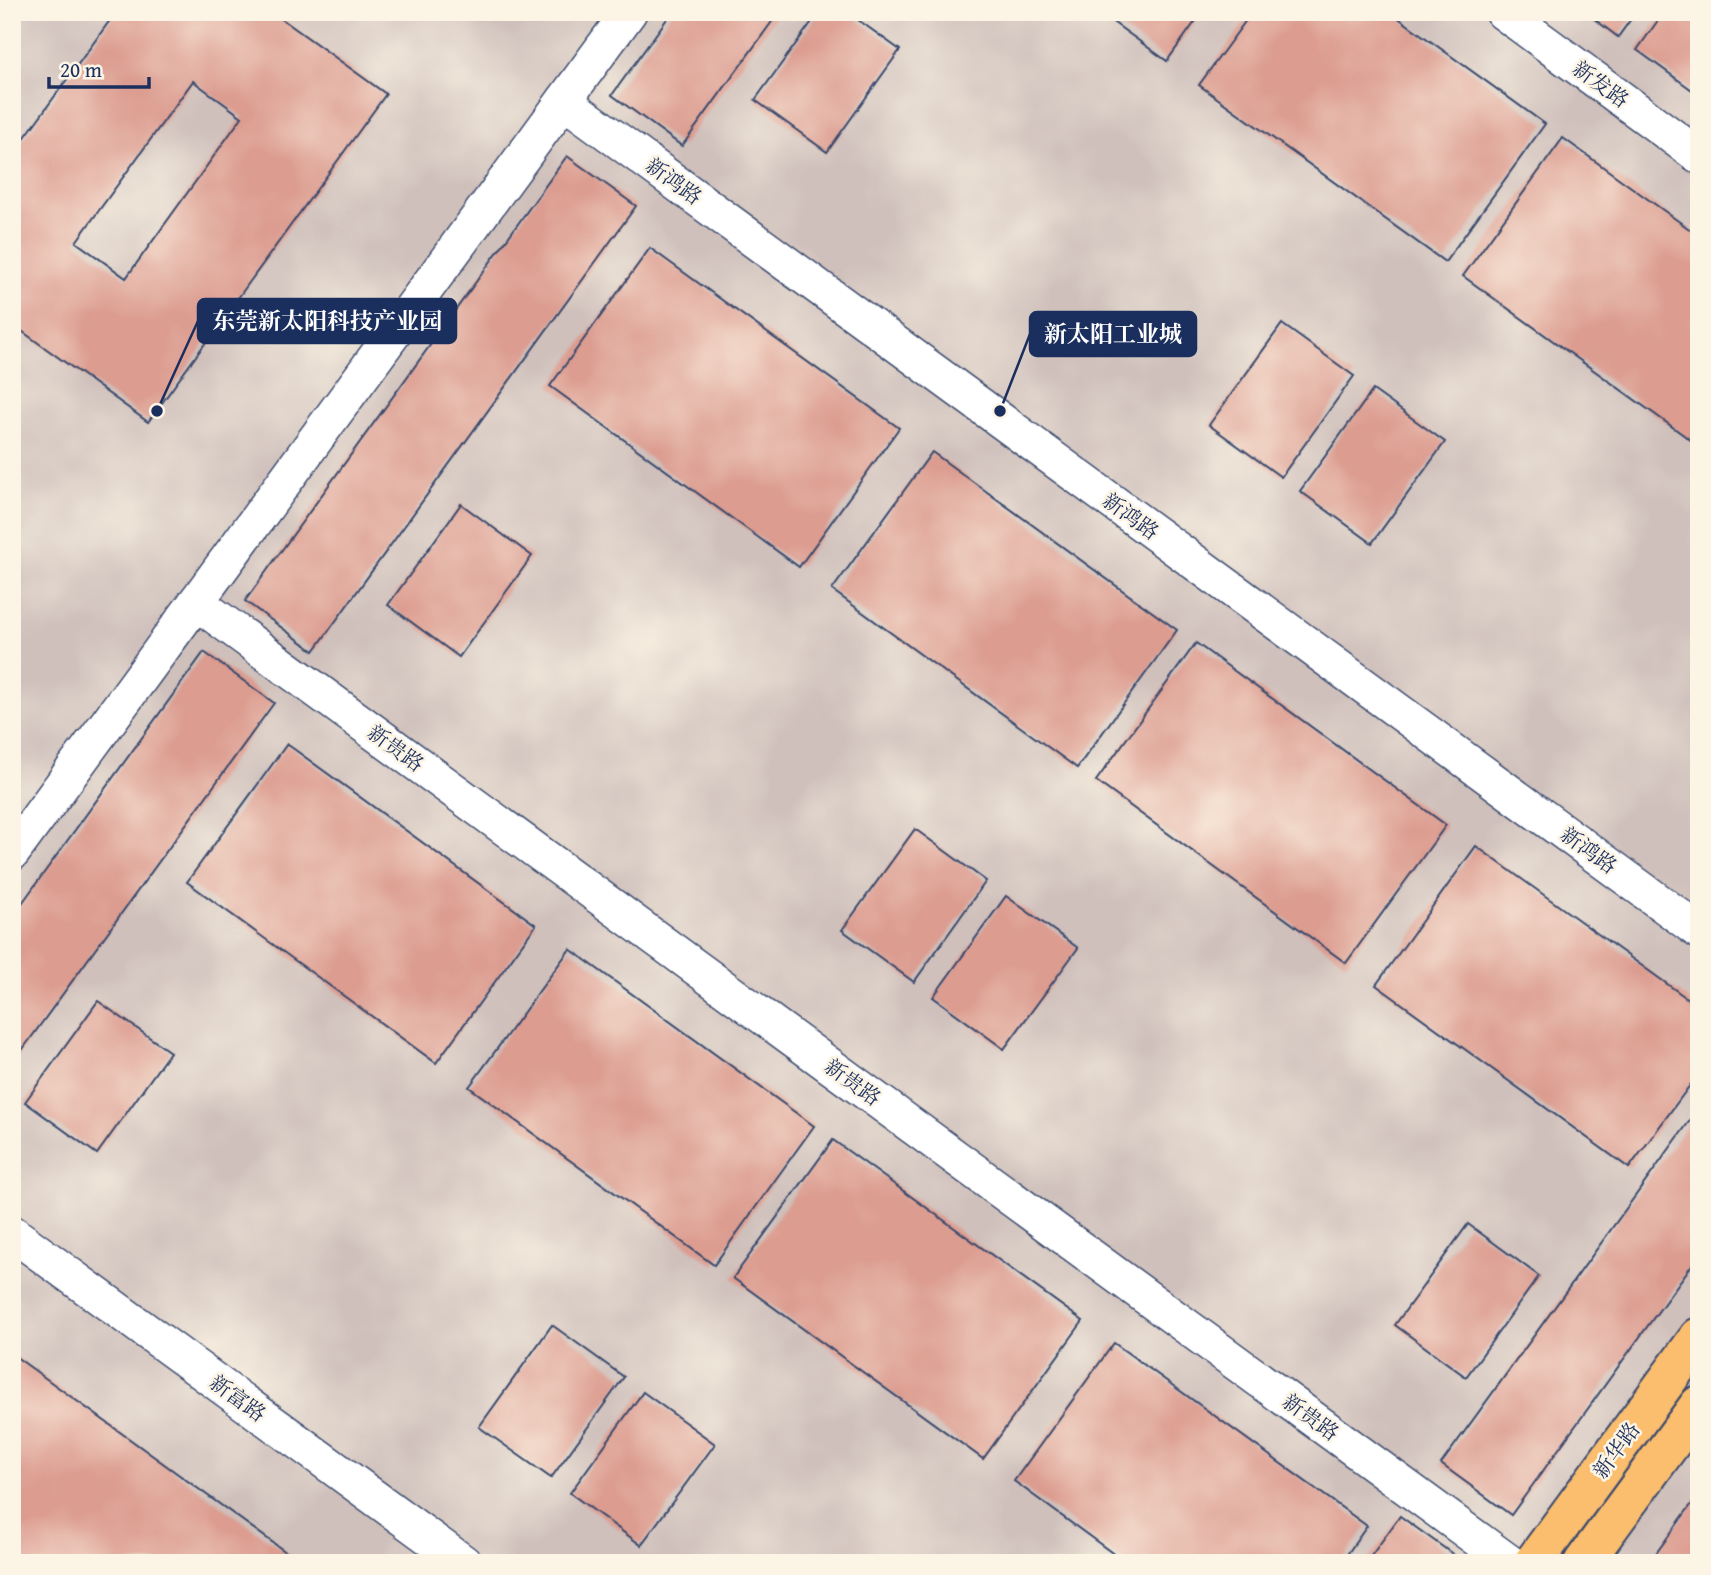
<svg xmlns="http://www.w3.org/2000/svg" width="1711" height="1575" viewBox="0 0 1711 1575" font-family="'Gentium Book Plus','Noto Serif SC',serif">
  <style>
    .industrial { fill: #cfc0bb }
    .building { fill: #dc9c90; fill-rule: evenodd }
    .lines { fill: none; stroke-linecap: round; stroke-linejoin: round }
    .minor-casing { stroke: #3a4a6d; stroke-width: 38 }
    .major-casing { stroke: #3a4a6d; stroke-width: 42 }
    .minor { stroke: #fff; stroke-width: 35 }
    .major { stroke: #fbbd6e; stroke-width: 38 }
    .labels { text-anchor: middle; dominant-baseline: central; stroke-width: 5; stroke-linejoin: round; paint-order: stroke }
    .street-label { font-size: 21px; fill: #1b2f5e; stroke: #fcf5e5 }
    .leader { fill: none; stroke: #1b2f5e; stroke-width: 2.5 }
    .callout-dot { fill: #1b2f5e; stroke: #fcf5e5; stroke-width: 2.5 }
    .callout { fill: #1b2f5e; stroke: #1b2f5e; stroke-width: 2.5 }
    .callout-label { font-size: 23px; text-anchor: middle; font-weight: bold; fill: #fff }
  </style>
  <rect width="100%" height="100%" fill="#fcf5e5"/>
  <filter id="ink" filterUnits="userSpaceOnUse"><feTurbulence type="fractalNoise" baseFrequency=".0143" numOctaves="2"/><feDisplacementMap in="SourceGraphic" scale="14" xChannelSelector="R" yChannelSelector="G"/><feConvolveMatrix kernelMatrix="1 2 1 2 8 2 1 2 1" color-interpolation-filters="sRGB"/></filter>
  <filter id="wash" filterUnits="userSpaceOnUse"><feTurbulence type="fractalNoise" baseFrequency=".00686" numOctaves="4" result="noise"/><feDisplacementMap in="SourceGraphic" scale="28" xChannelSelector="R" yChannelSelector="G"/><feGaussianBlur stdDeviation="1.57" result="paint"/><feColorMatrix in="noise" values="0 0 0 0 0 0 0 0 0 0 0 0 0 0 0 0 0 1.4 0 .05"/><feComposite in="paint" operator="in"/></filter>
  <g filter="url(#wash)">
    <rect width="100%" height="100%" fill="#ebe3c1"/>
    <rect class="industrial" x="12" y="12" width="1687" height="1551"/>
    <g id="blocks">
      <g class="building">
        <path d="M116 12H272L386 94 148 422 12 324V155ZM193 81 242 117 126 278 76 242Z"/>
        <polygon points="672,12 779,12 682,146 612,95"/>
        <polygon points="819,12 847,12 900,50 827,152 755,100"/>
        <polygon points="1099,12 1202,12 1167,61"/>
        <polygon points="1252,12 1390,12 1545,124 1445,262 1199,85"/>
        <polygon points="1585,12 1636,12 1618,37"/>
        <polygon points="1664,12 1699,12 1699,95 1637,50"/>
        <polygon points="1563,138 1699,236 1699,446 1463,276"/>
        <polygon points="567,156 636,206 314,651 245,601"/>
        <polygon points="650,248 899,428 799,567 550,386"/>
        <polygon points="1282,324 1354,376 1281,477 1209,425"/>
        <polygon points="1373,390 1445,442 1372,543 1300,491"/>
        <polygon points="932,452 1177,630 1077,768 832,590"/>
        <polygon points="461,504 532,556 459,657 388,605"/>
        <polygon points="1196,643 1446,825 1346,963 1096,781"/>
        <polygon points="204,652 274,703 12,1064 12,917"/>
        <polygon points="287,744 536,925 436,1063 187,882"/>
        <polygon points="915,829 986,881 914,982 842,930"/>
        <polygon points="1476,846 1699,1007 1699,1073 1629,1168 1376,985"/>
        <polygon points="1006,896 1078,948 1004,1049 933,997"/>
        <polygon points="570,949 814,1126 714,1265 469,1087"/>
        <polygon points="98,1001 170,1052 97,1154 25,1102"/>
        <polygon points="1699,1108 1699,1255 1511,1515 1441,1464"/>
        <polygon points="833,1140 1083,1321 983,1459 733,1278"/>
        <polygon points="1468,1224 1539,1276 1466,1377 1395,1325"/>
        <polygon points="552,1325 624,1377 551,1478 479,1427"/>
        <polygon points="1114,1343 1367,1526 1341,1563 1126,1563 1014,1481"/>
        <polygon points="12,1354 301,1563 12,1563"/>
        <polygon points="643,1392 715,1444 641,1545 570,1493"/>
        <polygon points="1699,1494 1699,1563 1649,1563"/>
        <polygon points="1400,1516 1465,1563 1366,1563"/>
      </g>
    </g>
  </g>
  <g filter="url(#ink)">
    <use href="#blocks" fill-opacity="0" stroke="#3a4a6d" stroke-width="2"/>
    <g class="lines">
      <g class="minor-casing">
        <g id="minor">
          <polyline points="1503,12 1699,156"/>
          <polyline points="564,101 1699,931"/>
          <polyline points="196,602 1510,1563"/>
          <polyline points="12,853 629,12"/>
          <polyline points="12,1233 464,1563"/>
        </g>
      </g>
      <g class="major-casing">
        <g id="major">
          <polyline points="1533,1563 1699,1337"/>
          <polyline points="1583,1563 1699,1405"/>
        </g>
      </g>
      <use href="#minor" class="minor"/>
      <use href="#major" class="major"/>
    </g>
  </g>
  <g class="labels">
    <g class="street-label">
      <text transform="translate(1601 84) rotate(36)">新发路</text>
      <text transform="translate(674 181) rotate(36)">新鸿路</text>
      <text transform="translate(1131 516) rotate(36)">新鸿路</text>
      <text transform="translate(396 748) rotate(36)">新贵路</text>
      <text transform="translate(1589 850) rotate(36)">新鸿路</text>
      <text transform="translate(853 1082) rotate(36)">新贵路</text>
      <text transform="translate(238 1398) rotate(36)">新富路</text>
      <text transform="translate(1311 1417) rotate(36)">新贵路</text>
      <text transform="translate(1616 1450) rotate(-54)">新华路</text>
    </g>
  </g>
  <path class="leader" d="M157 411L198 321M1000 411L1030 334"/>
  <g class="callout-dot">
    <circle cx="157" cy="411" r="7"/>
    <circle cx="1000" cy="411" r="7"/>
  </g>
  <g class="callout">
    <rect x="198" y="299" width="258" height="44" rx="7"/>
    <rect x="1030" y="312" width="166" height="44" rx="7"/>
  </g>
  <g class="callout-label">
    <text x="327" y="329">东莞新太阳科技产业园</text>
    <text x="1113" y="342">新太阳工业城</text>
  </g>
  <rect width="1711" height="1575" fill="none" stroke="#fcf5e5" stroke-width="42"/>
  <path d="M49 77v10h100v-10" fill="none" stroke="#1b2f5e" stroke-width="3.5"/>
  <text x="60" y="77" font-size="21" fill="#1b2f5e" stroke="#fcf5e5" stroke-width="5" paint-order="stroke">20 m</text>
</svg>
